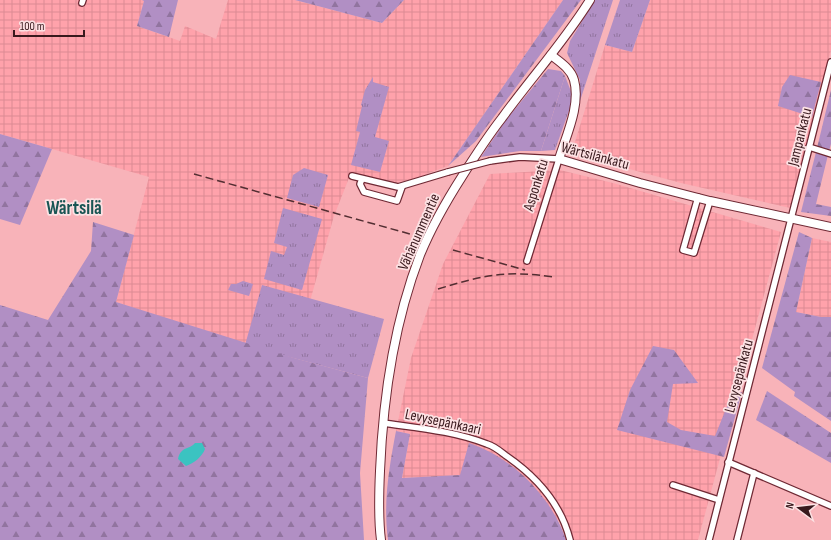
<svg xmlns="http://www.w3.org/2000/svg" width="831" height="540" viewBox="0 0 831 540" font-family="'Sofia Sans Condensed',sans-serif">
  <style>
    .industrial { fill: url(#industrial-grid) }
    .grass { fill: url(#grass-tufts) }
    .forest { fill: url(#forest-firs) }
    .water { fill: #3bc3c1 }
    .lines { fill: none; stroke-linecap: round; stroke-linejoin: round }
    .street-casing { stroke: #6f2934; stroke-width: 8 }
    .secondary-casing { stroke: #6f2934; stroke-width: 10 }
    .street { stroke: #fff; stroke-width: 5.5 }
    .secondary { stroke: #fff; stroke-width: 8 }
    .rail { stroke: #532e32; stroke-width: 1.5; stroke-dasharray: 8 4; stroke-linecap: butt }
    .street-bridge-casing { stroke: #6f2934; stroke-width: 8; stroke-linecap: butt }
    .street-bridge { stroke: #fff; stroke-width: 5.5 }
    .labels { text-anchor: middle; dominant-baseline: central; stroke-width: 3.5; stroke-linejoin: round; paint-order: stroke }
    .street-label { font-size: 15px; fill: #39191d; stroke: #fce1e3 }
    .district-label { font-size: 19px; font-weight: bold; fill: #195554; stroke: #fce1e3 }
  </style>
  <defs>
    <pattern id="industrial-grid" width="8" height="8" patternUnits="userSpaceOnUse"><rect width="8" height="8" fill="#ffa2ab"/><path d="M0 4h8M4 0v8" fill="none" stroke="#db8b93"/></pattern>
    <pattern id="grass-tufts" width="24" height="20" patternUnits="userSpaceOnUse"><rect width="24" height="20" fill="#b18fc4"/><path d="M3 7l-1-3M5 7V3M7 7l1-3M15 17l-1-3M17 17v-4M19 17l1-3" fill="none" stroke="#91749f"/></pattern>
    <pattern id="forest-firs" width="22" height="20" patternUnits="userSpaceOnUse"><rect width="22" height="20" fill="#b18fc4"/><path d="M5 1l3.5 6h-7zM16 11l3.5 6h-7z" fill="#91749f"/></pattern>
  </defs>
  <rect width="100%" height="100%" fill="#f8b3b9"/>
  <g class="industrial">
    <polygon points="0,0 142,0 144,1 137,26 180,41 185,26 216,39 228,0 295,0 382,23 404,0 563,0 448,166 410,180 380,186 349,178 334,216 294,358 248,346 116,302 149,177 0,134"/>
    <polygon points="650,0 831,0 831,50 790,208 681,183 574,154 574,145 605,45 632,52"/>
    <polygon points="560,170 613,183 781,232 698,540 566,540 560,522 469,443 461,475 402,478 410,434 396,431 411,358 443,264 490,174"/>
    <polygon points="812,238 831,242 831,317 821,317 796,312"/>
  </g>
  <g class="grass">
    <polygon points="595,0 613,0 580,101 580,80 567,53 570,41"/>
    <polygon points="620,0 650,0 632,52 605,45"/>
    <polygon points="565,76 572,94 570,108 555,150 541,151"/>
    <polygon points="373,77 373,82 389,87 375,137 389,141 380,172 351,165 360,132 356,131 362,106 361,105 365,90"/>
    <polygon points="304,168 328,175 319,207 287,198 293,175"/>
    <polygon points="283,208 322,219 302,290 264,279 271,251 284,255 287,247 274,243"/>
    <polygon points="243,281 253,284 249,296 228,290 231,284 236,284"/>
    <polygon points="262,285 384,319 368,378 245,345"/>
  </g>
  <g class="forest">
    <polygon points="142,0 178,0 169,37 137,26 144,1"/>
    <polygon points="295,0 404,0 382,23"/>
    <polygon points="563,0 581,0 476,141 448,166"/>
    <polygon points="548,69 561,71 565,76 541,151 520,151 481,157 506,120"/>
    <polygon points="790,75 821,82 812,117 778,106 782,87"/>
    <polygon points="831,90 831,144 829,151 817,148"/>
    <polygon points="0,134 52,149 20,225 0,219"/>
    <polygon points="816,152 828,155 816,204 831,207 831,216 801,212"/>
    <polygon points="93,222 134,235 116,302 294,358 368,378 360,473 364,540 0,540 0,305 48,320 91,251"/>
    <polygon points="799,232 812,238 796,312 821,317 831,317 831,421 794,396 795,392 762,368"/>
    <polygon points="653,346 674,350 698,383 673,384 667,422 681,430 715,436 732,394 742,392 724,457 617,430 630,390"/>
    <polygon points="767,391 831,433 831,463 756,420"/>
    <path d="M396 431 410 434 402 478 460 475 469 443C512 457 552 497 566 540H388C383 503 389 468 396 431Z"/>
  </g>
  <path class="water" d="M195 443H202L205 449C202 457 194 463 186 466L178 459C181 446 189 450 195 443Z"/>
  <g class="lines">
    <g class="street-casing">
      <g id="street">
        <polyline points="82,3 83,0"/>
        <polyline points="809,147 831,154"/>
        <polyline points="490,161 520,157 559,159 527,261"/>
        <polyline points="352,176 398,187 448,172"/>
        <polyline points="362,179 360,184 364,192 397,201 402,187"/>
        <polyline points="698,197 683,250 694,253 710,201"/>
        <path d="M383 423C418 428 454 431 487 444 494 446 500 451 505 455 536 476 561 504 570 540"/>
        <polyline points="728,462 831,506"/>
        <polyline points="673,485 719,500"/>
        <polyline points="709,540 831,62"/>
        <polyline points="737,540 754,473"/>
      </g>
    </g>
    <g class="secondary-casing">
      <g id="secondary">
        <path d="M551 55C560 62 571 69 574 80 581 105 566 136 559 159L640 183 710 201 831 227"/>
        <path d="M381 540C378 517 379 493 380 471 383 398 394 323 420 255 431 228 447 200 463 175 475 156 488 136 502 118 531 78 564 42 590 0"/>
      </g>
    </g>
    <use href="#street" class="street"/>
    <use href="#secondary" class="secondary"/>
    <g class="rail">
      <polyline points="194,174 410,234"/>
      <polyline points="453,250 525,270"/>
      <path d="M438 289C484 275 507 270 554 277"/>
    </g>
    <g class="street-bridge-casing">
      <polyline id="street-bridge" points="448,172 490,161"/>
    </g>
    <use href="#street-bridge" class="street-bridge"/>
  </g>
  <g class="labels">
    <g class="street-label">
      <text transform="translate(800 137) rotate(-76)">Jampankatu</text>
      <text transform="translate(595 156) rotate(15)">Wärtsilänkatu</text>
      <text transform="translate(536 185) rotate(-73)">Asponkatu</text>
      <text transform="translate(419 232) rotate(-66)">Vähänummentie</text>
      <text transform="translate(739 376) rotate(-75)">Levysepänkatu</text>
      <text transform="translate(443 422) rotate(12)">Levysepänkaari</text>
    </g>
    <g class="district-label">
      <text x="74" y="208">Wärtsilä</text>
    </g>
  </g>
  <g transform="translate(799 508) rotate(285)" stroke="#fce1e3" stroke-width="3" paint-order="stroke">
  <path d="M0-3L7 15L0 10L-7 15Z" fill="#39191d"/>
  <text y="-6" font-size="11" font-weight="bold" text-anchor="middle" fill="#39191d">N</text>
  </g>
  <path d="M14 30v6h70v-6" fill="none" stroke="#39191d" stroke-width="2"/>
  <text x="20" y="30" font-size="12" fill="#39191d" stroke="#fce1e3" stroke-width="3" paint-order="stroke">100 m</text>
</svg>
